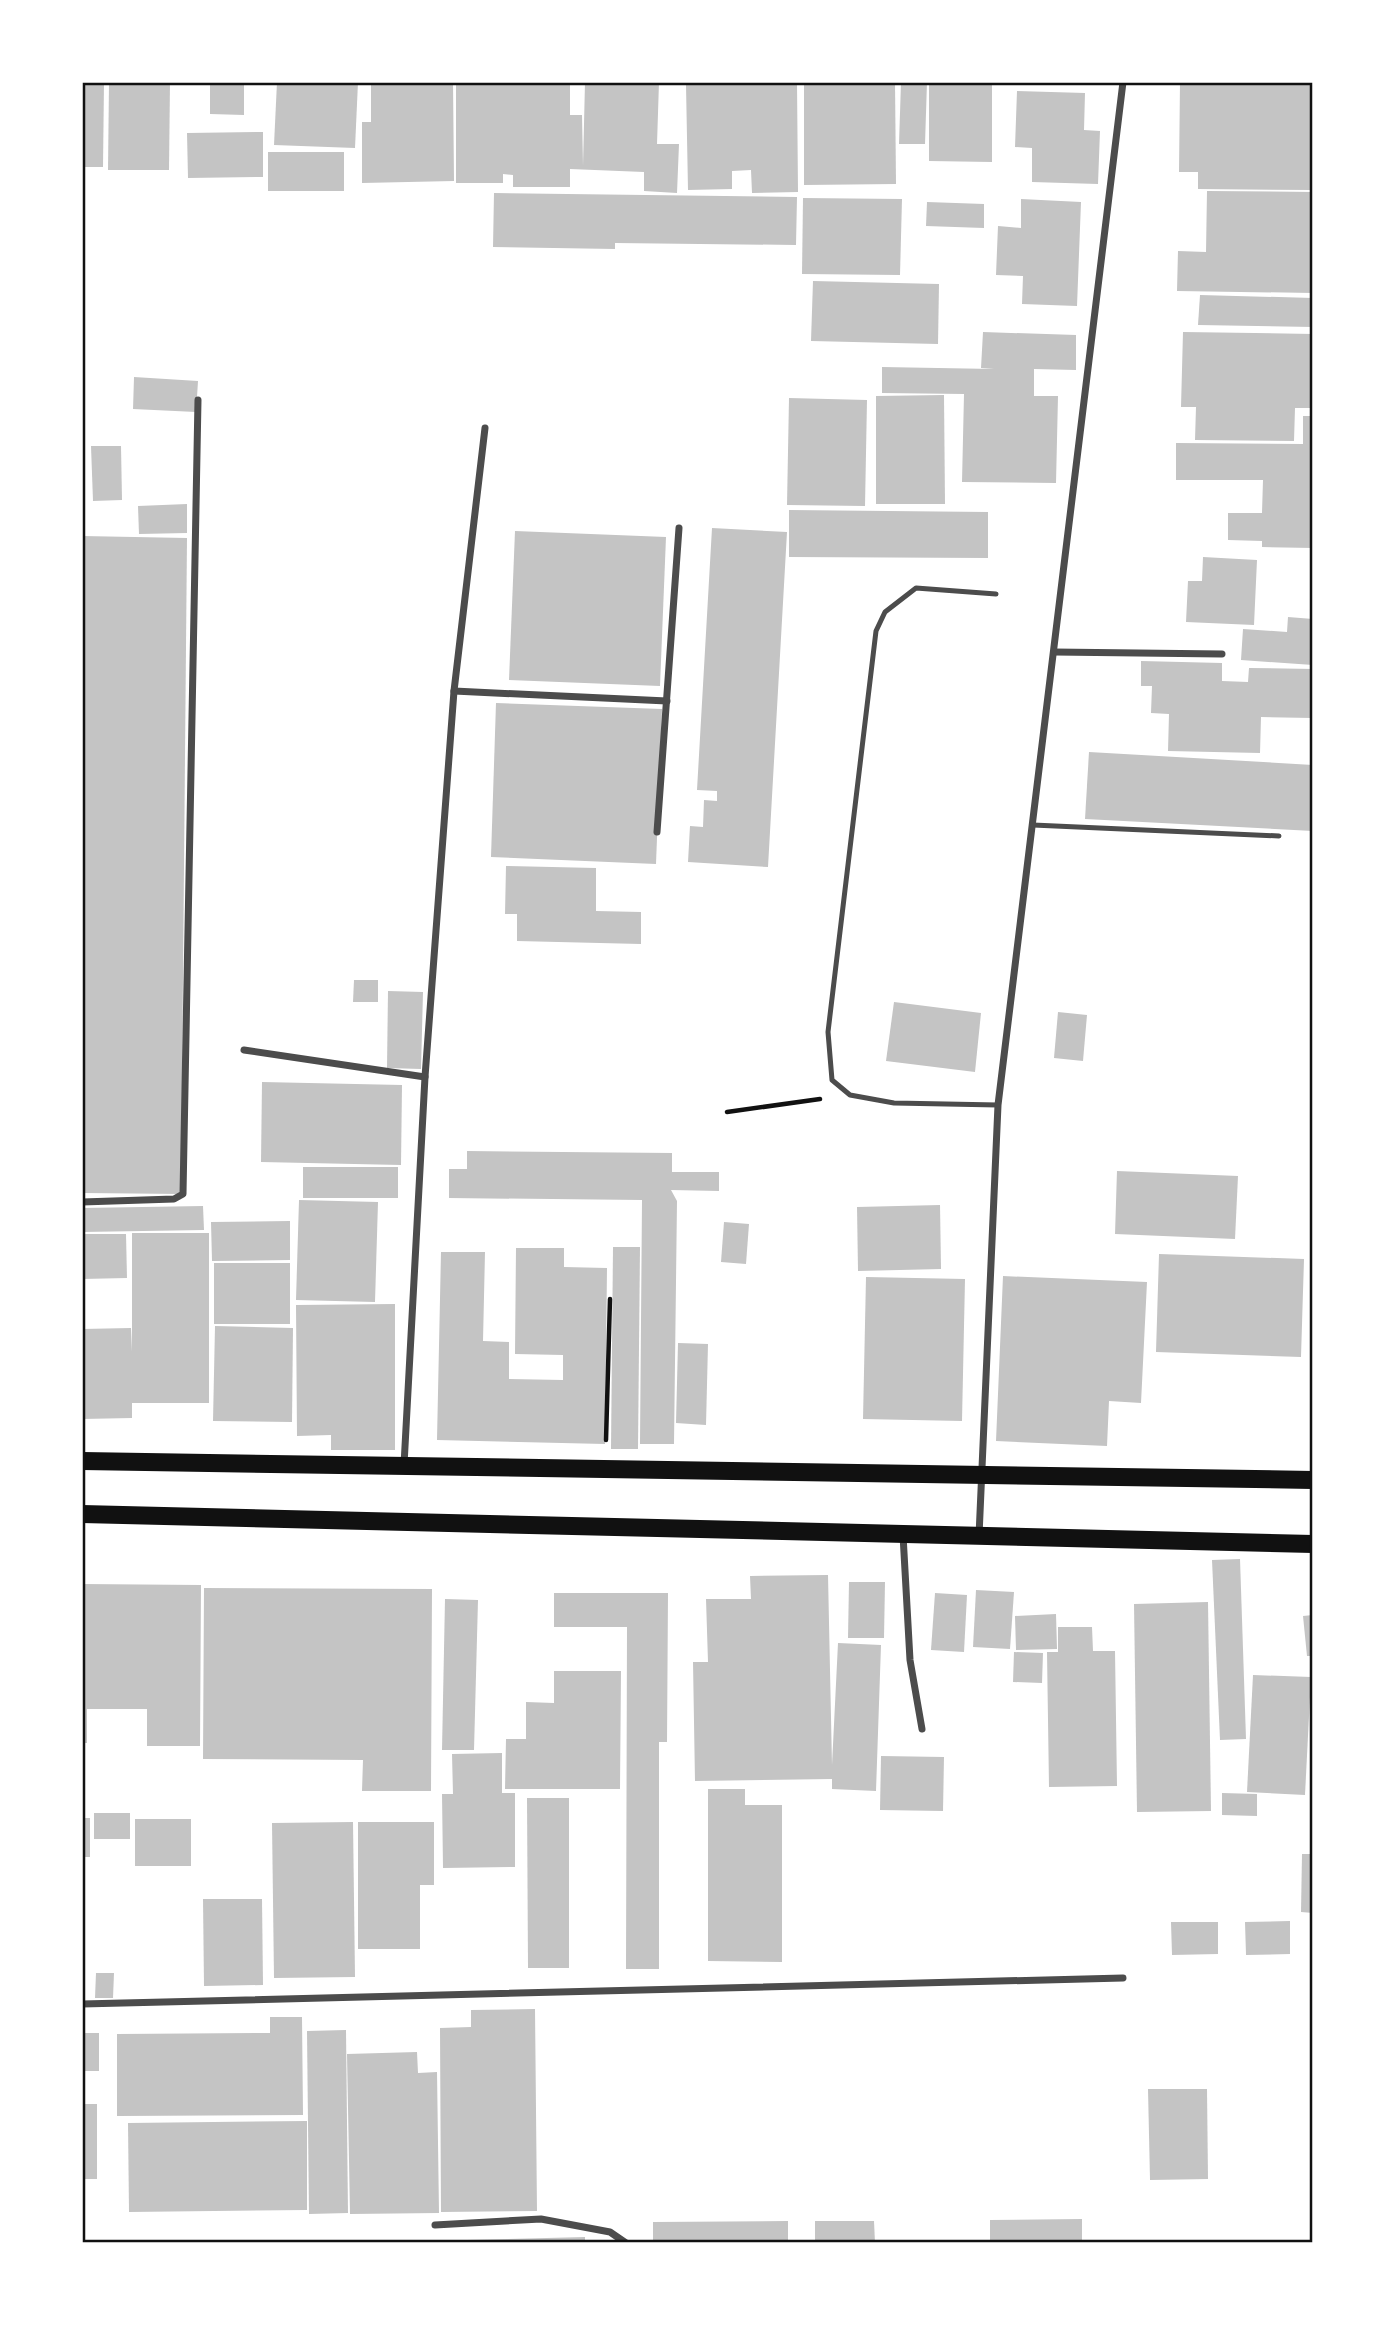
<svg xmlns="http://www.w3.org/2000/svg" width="1395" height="2325" viewBox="0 0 1395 2325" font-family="'Roboto Condensed',sans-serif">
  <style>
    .building { fill: #c4c4c4 }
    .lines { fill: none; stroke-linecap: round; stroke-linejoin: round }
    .path { stroke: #111; stroke-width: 4.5 }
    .service { stroke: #4c4c4c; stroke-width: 5 }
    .minor { stroke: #4c4c4c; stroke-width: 7 }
    .primary { stroke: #111; stroke-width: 18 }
    .neatline { fill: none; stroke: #111; stroke-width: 2.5 }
  </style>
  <rect width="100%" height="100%" fill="#fff"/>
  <g class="building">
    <polygon points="82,82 104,82 103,167 82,167"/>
    <polygon points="109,82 170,82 169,170 108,170"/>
    <polygon points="210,82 244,82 244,115 210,114"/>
    <polygon points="277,82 358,82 355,148 274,145"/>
    <polygon points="371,82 453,82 454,181 362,183 362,122 371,122"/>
    <polygon points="456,82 570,82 570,115 582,115 583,166 585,82 659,82 657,144 679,144 677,193 644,191 644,172 570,169 570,187 513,187 513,175 503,174 503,183 456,183"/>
    <polygon points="804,82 895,82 896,184 804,185"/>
    <polygon points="901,82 927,82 925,144 899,144"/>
    <polygon points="929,82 992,82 992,162 929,161"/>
    <polygon points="1180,82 1313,82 1313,190 1198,189 1198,172 1179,172"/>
    <polygon points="797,83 798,192 752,193 751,170 732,171 732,189 688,190 686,85"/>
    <polygon points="1017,91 1085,93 1084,130 1100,131 1098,184 1032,182 1032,148 1015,147"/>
    <polygon points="263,132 263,177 188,178 187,133"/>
    <rect x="268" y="152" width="76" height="39"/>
    <polygon points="1207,191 1313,192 1313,293 1177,291 1178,251 1206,252"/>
    <polygon points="494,193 797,197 796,245 615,243 615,249 493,247"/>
    <polygon points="803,198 902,199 900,275 802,274"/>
    <polygon points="1021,199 1081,202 1077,306 1022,304 1023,276 996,275 998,226 1021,228"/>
    <polygon points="927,202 984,204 984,228 926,226"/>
    <polygon points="813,281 939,284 938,344 811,341"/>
    <polygon points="1200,295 1313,298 1313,327 1198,325"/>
    <polygon points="983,332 1076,335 1076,370 1034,369 1034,396 1058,396 1056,483 962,482 964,394 882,393 882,367 994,369 981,368"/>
    <polygon points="1183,332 1313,334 1313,408 1295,408 1294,441 1195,440 1196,407 1181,407"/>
    <polygon points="134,377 198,381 196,412 133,409"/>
    <polygon points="944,395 945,504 876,504 876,396"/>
    <polygon points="789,398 867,400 865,506 787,505"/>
    <polygon points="1303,416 1313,416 1313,548 1262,547 1262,541 1228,540 1228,513 1262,513 1263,480 1176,480 1176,443 1303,444"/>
    <polygon points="91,446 121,446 122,500 93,501"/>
    <polygon points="187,504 187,533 139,534 138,506"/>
    <polygon points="789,510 988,512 988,558 789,557"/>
    <polygon points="712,528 787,532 768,867 688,862 690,826 703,827 704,800 717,801 717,791 697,790"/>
    <polygon points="515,531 666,537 660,686 509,680"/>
    <polygon points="82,536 187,538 181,1194 82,1193"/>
    <polygon points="1203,557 1257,560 1254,625 1186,622 1188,581 1202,581"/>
    <polygon points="1288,617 1313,619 1313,665 1241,660 1243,629 1287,632"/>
    <polygon points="1141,661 1222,663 1222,681 1248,682 1249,668 1313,669 1312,718 1261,717 1260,753 1168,751 1169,714 1151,713 1152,686 1141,686"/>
    <polygon points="496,703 662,709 656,864 491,857"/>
    <polygon points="1089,752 1313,765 1313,831 1085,819"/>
    <polygon points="506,866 596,868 596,911 641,912 641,944 517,941 517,914 505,914"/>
    <polygon points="354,980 378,980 378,1002 353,1002"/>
    <polygon points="388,991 423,992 421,1069 387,1068"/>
    <polygon points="894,1002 981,1013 975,1072 886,1061"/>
    <polygon points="1058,1012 1087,1015 1083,1061 1054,1058"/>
    <polygon points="262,1082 402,1085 401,1165 261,1162"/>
    <polygon points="467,1151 672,1153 672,1172 719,1172 719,1191 671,1190 677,1201 674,1444 640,1444 642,1200 449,1198 449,1169 467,1169"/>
    <rect x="303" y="1167" width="95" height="31"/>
    <polygon points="1117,1171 1238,1176 1235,1239 1115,1234"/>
    <polygon points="299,1200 378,1202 375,1302 296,1300"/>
    <polygon points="940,1205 941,1269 858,1271 857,1207"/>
    <polygon points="203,1206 204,1230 82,1232 82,1208"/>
    <polygon points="290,1221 290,1260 212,1261 211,1222"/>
    <polygon points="724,1222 749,1224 746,1264 721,1262"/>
    <polygon points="132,1233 209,1233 209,1403 132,1403 132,1418 82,1419 82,1329 131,1328 132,1352"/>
    <polygon points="82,1234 126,1234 127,1278 82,1279"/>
    <polygon points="613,1247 640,1247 638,1449 611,1449"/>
    <polygon points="516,1248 564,1248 564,1267 607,1268 605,1444 437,1440 441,1252 485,1252 483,1341 509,1342 509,1379 563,1380 563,1355 515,1354"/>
    <polygon points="1159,1254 1304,1259 1301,1357 1156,1352"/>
    <rect x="214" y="1263" width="76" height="61"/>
    <polygon points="1003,1276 1147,1282 1141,1403 1109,1401 1107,1446 996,1441"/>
    <polygon points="866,1277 965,1279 962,1421 863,1419"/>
    <polygon points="395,1304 395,1450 331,1450 331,1435 297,1436 296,1305"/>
    <polygon points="215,1326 293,1328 292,1422 213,1421"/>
    <polygon points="678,1343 708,1344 706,1425 676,1423"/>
    <polygon points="1240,1559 1246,1739 1220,1740 1212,1560"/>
    <polygon points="828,1575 832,1765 838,1643 881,1645 876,1791 832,1789 832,1779 695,1781 693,1662 708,1662 706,1599 751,1599 750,1576"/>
    <polygon points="849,1582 885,1582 884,1638 848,1638"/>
    <polygon points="82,1584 201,1585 200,1746 147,1746 147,1709 87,1709 87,1743 82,1743"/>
    <polygon points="204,1588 432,1589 431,1791 362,1791 363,1760 203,1759"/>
    <polygon points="976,1590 1014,1592 1010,1649 973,1647"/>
    <polygon points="554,1593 668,1593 667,1742 659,1742 659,1969 626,1969 627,1627 554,1627"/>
    <polygon points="935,1593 967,1595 964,1652 931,1650"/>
    <polygon points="445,1599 478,1600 474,1750 442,1750"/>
    <polygon points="1208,1602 1211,1811 1137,1812 1134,1604"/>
    <polygon points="1056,1614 1057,1649 1016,1650 1015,1616"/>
    <polygon points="1313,1615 1313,1656 1307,1656 1303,1616"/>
    <polygon points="1058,1627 1092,1627 1093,1651 1115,1651 1117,1786 1049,1787 1047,1652 1058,1652"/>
    <polygon points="1014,1652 1043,1653 1042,1683 1013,1682"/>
    <polygon points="554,1671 621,1671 620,1789 505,1789 506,1739 526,1739 526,1702 554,1703"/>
    <polygon points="1253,1675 1311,1677 1305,1795 1247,1792"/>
    <polygon points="502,1753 502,1793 515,1793 515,1867 443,1868 442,1794 453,1794 452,1754"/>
    <polygon points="881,1756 944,1757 943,1811 880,1810"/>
    <polygon points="708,1789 745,1789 745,1805 782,1805 782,1962 708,1961"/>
    <polygon points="1222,1793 1257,1794 1257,1816 1222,1815"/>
    <polygon points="527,1798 569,1798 569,1968 528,1968"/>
    <rect x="94" y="1813" width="36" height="26"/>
    <rect x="82" y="1818" width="8" height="39"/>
    <rect x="135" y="1819" width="56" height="47"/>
    <polygon points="353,1822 355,1977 274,1978 272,1823"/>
    <polygon points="358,1822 434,1822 434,1885 420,1885 420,1949 358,1949"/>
    <polygon points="1302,1854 1313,1854 1313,1913 1301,1912"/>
    <polygon points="203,1899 262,1899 263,1985 204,1986"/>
    <polygon points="1290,1921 1290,1954 1246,1955 1245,1922"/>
    <polygon points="1171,1922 1218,1922 1218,1954 1172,1955"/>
    <polygon points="96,1973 114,1973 113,1998 95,1998"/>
    <polygon points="535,2009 537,2211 441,2212 440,2028 471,2027 471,2010"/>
    <polygon points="270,2017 302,2017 303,2115 117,2116 117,2034 270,2033"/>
    <polygon points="346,2030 348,2213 309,2214 307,2031"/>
    <rect x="82" y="2033" width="17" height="38"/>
    <polygon points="417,2052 418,2073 437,2072 439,2213 350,2214 347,2054"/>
    <polygon points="1148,2089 1207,2089 1208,2179 1150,2180"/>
    <rect x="82" y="2104" width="15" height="75"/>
    <polygon points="307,2121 307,2210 129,2212 128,2123"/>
    <polygon points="1082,2219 1082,2243 990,2243 990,2220"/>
    <polygon points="788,2221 788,2243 653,2243 653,2222"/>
    <polygon points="815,2221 874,2221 875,2243 815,2243"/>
    <polygon points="585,2237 585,2243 467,2243 467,2240"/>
  </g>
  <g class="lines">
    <g class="path">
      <polyline points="727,1112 820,1099"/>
      <polyline points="606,1440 610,1299"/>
    </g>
    <g class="service">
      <polyline points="996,594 916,588 885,612 876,631 828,1032 832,1080 850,1095 894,1103 998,1105"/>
      <polyline points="1033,825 1279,836"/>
    </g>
    <g class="minor">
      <polyline points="1054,652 1222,654"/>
      <polyline points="454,691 667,701"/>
      <polyline points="657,832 679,528"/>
      <polyline points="244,1050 425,1077"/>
      <polyline points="82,1202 174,1199 183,1194 198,400"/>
      <polyline points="404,1465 425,1077 454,691 485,428"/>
      <polyline points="903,1535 910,1660 922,1729"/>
      <polyline points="979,1536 998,1105 1123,82"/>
      <polyline points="82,2004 1123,1978"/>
      <polyline points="435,2225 541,2219 610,2232 626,2243"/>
    </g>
    <g class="primary">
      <polyline points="82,1461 1313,1480"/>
      <polyline points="82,1514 1313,1544"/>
    </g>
  </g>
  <rect width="1395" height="2325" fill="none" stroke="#ffffff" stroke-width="168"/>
  <rect x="84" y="84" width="1227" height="2157" class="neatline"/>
</svg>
